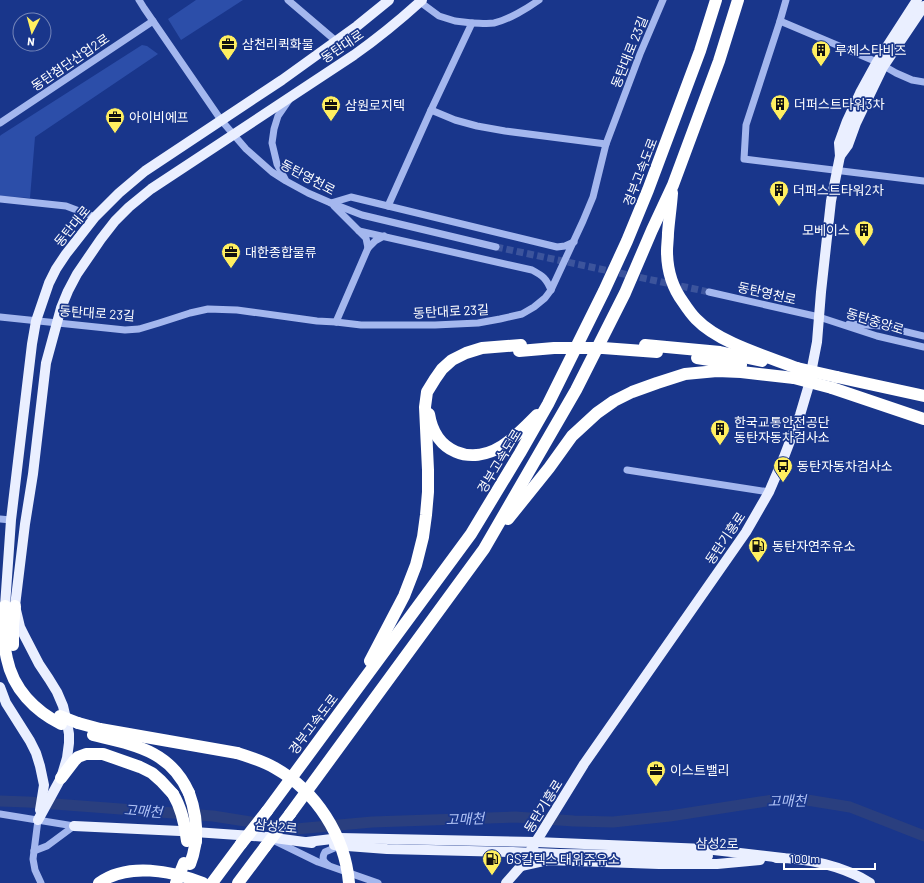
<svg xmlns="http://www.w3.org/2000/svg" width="924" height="883" font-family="Barlow,'Noto Sans KR',sans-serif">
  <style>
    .green { fill: #2c4ea9 }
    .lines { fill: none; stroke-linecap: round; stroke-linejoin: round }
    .river { stroke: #2a3f7f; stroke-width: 11 }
    .minor-tunnel { stroke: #3c549c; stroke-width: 7; stroke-dasharray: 7 3.5; stroke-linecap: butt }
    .minor { stroke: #a4b7ee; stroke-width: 7 }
    .major { stroke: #eaefff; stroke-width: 10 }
    .highway { stroke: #fff; stroke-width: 12 }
    .major-bridge { stroke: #eaefff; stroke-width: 10 }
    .highway-bridge { stroke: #fff; stroke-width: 12 }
    .labels { text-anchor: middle; stroke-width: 3.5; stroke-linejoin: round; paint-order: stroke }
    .poi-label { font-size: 13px; fill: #fff; stroke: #19368b; text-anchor: start }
    .street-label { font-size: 13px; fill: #fff; stroke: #19368b }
    .water-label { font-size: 14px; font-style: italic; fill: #b0c2f5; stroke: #19368b }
  </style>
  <rect width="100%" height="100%" fill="#19368b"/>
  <g class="green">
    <path d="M196,0H243L181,40L168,19Z"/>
    <path d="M142,45L147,46L158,54L35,137L30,198L0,196V136L1,135Z"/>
  </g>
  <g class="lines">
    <path class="river" d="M0,801L28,802L213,816L296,829L372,822L515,817L574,821L613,822L670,816L773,800H807L850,807L924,836"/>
    <path class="minor-tunnel" d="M496,247L709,292"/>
    <g class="minor">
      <path d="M139,0L144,8L221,120L246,149L272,172L286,181L308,193L331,203L362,215L496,247"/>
      <path d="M288,0L336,41"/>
      <path d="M786,0L780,21L746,125L744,159L924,181"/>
      <path d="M420,2L439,16L455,21L472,23L431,110"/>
      <path d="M780,21L877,62L896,73L912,80L924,82"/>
      <path d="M472,23C479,23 487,24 494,23C508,20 528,8 539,0"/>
      <path d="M0,123L153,21"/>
      <path d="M285,179L277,164L272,143L274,129L278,116L289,100"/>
      <path d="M0,199L66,206L95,217"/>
      <path d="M331,203L351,197L557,247L565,246L574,242"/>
      <path d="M334,206L359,231L532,270C543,276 546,278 551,290"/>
      <path d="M388,206L431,110L455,120L477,126L505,131L606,144"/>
      <path d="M359,231L366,238L368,248"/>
      <path d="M709,292L819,317L877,336L924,347"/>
      <path d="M0,317L125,330L139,329L159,323L190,313L208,309L237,310L317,321L336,322L361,325H435L478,323L500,319L522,314L534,307L545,298L551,290L583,221L593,197L606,144L640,54L663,0"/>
      <path d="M336,322L368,248L375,241L384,236"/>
      <path d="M849,324L882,326L924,336"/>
      <path d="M627,470L769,492"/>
      <path d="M0,519L11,520"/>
      <path d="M0,814L74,826"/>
      <path d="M38,820L33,859L35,870L41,883"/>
      <path d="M271,839L318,862L378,883"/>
      <path d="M34,851L47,846L74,826"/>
      <path d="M328,865C322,861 322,857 325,852L339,846"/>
    </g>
    <g class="major">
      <path d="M840,156L848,145L856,123L883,67L924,6"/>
      <path d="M3,612L5,606L11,520L32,344L36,321L49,283L56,269L66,254L95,217L119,193L145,171L282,80L357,26L389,0"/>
      <path d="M0,687L6,703L30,741L36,753L40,766L44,785L40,810"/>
      <path d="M38,820L61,778L67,758L69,743V734L67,723L63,706L57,692L49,679L39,664L24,635L20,627L15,606L25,524L33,474L46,363L61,308L68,291L77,274L101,239L115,221L129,207L151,189L354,55C378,38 400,20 422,0"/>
      <path d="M74,826L180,831L267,837L312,843"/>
      <path d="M307,842L340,838L536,842L705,849L783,858"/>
      <path d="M334,845L387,849L512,852"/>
      <path d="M559,854L708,856"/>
      <path d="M776,858C807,858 844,866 870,883"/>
      <path d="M521,866L548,860L659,864H717L760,860"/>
      <path d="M506,883L521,866L584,764L746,532L769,492L784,457L800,415L808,388L817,342L821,292L831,201L840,156L839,143L847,121L860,93L877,62L917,0"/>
    </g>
    <g class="highway">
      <path d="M672,193C671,207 669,220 668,233C668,239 667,245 667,251C667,270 672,287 683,302C687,308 691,314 696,319C719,343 766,356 797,368"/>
      <path d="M645,345L720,352L762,361"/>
      <path d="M697,358L741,365"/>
      <path d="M837,377L924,396"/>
      <path d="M832,388L924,419"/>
      <path d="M429,414C435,452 470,466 502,446C515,438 526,426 537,415"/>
      <path d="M508,519L549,468L572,436L597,413L614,401L632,392L657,383L685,374L717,371L741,372L794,378"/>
      <path d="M5,606C4,624 3,642 7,659C13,689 35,711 61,724"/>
      <path d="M13,645V627L15,606"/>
      <path d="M370,661L404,596L416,565L423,537L426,515L428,492V470L425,407L427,392L435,379L442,369L452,360L466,353L482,348L521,345"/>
      <path d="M78,723L100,729L237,753"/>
      <path d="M93,735C134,745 170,750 189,793"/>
      <path d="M61,778L74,761L78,757L86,754H103L140,767L152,773L161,781L173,794"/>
      <path d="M267,811L471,534L520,453L548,404L604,291L627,241L648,190L700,51L716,0"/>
      <path d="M290,814L484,549L576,390L625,293L652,230L673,185L719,61L738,0"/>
      <path d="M190,864L193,855L196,841"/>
      <path d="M99,883C128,862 172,871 203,883"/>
      <path d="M212,883L241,844"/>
      <path d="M238,883L265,847"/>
    </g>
    <path class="major-bridge" d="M512,852L559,854"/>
    <g class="highway-bridge">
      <path d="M519,351L554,348H603L657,352"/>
      <path d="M797,368L837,377"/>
      <path d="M794,378L832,388"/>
      <path d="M60,716L78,723"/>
      <path d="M237,753C250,757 263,761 275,768C316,791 345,836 349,883"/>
      <path d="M189,793C195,809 197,825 196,841"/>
      <path d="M173,794C182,809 185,824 187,841"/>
      <path d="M241,844L267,811"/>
      <path d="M265,847L290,814"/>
      <path d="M176,883L184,863"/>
    </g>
  </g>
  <defs>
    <symbol id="office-pin" viewBox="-11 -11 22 30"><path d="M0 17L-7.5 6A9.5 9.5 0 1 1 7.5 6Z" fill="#ffef60" stroke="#19368b"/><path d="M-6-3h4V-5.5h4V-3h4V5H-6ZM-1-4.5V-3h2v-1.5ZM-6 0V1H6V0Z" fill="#111"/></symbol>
    <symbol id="building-pin" viewBox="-11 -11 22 30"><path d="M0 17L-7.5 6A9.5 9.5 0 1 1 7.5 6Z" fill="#ffef60" stroke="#19368b"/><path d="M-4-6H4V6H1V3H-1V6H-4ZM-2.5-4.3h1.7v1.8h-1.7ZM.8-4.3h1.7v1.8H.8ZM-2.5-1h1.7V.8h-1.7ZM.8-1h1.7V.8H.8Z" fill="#111"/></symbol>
    <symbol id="bus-pin" viewBox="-11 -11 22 30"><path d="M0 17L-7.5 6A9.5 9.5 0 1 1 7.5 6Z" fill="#ffef60" stroke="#19368b"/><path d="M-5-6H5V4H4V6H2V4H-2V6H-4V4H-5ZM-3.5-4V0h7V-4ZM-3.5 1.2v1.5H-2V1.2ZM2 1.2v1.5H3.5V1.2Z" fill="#111"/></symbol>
    <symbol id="fuel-pin" viewBox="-11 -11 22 30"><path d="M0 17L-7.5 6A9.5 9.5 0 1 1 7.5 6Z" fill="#ffef60" stroke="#19368b"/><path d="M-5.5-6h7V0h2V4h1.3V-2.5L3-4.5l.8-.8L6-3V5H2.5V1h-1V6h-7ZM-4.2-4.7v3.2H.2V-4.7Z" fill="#111"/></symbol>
  </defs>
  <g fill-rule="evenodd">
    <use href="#office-pin" x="217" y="33" width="22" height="30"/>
    <use href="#building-pin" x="810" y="39" width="22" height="30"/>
    <use href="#building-pin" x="769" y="93" width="22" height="30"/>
    <use href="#office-pin" x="320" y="94" width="22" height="30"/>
    <use href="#office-pin" x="104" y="106" width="22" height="30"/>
    <use href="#building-pin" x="768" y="179" width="22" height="30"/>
    <use href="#building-pin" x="853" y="219" width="22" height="30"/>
    <use href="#office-pin" x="220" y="241" width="22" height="30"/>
    <use href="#building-pin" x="709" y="418" width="22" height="30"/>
    <use href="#bus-pin" x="772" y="455" width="22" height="30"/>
    <use href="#fuel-pin" x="747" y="535" width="22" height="30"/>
    <use href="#office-pin" x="645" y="759" width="22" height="30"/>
    <use href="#fuel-pin" x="481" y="848" width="22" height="30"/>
  </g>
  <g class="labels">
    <g class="poi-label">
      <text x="242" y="49">삼천리퀵화물</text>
      <text x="835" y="55">루체스타비즈</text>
      <text x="794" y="109">더퍼스트타워3차</text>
      <text x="345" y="110">삼원로지텍</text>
      <text x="129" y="122">아이비에프</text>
      <text x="793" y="195">더퍼스트타워2차</text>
      <text x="850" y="235" text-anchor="end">모베이스</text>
      <text x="245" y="257">대한종합물류</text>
      <text x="734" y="427">한국교통안전공단<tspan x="734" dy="15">동탄자동차검사소</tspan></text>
      <text x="797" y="471">동탄자동차검사소</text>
      <text x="772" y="551">동탄자연주유소</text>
      <text x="670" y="775">이스트밸리</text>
      <text x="506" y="864">GS칼텍스 태위주유소</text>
    </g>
    <g class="street-label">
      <text transform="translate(342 46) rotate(-34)" y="5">동탄대로</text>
      <text transform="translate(629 52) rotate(-68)" y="5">동탄대로 23길</text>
      <text transform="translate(70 62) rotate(-34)" y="5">동탄첨단산업2로</text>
      <text transform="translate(640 172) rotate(-69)" y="5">경부고속도로</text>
      <text transform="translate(308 177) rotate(28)" y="5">동탄영천로</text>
      <text transform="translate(72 226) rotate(-51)" y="5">동탄대로</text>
      <text transform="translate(767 293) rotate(13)" y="5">동탄영천로</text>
      <text transform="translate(451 311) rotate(-3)" y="5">동탄대로 23길</text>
      <text transform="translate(97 313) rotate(4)" y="5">동탄대로 23길</text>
      <text transform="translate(875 321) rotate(17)" y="5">동탄중앙로</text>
      <text transform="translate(499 461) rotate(-59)" y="5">경부고속도로</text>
      <text transform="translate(725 538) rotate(-56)" y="5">동탄기흥로</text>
      <text transform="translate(313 724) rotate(-53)" y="5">경부고속도로</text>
      <text transform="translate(543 806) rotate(-58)" y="5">동탄기흥로</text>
      <text transform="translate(276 826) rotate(6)" y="5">삼성2로</text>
      <text transform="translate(717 843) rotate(1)" y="5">삼성2로</text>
    </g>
    <g class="water-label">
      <text transform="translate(787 801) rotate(-1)" y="5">고매천</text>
      <text transform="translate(143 811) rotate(4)" y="5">고매천</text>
      <text transform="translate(465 819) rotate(-2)" y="5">고매천</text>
    </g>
  </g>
  <g transform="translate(32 32) rotate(186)"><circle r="19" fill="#19368b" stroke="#7586b9"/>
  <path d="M0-3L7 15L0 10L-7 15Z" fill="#ffef60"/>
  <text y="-6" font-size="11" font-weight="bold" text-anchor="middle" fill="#ffffff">N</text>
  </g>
  <path d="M784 863v6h91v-6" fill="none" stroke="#ffffff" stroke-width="2"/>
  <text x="790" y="863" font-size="12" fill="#ffffff" stroke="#19368b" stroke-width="3" paint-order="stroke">100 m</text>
</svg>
